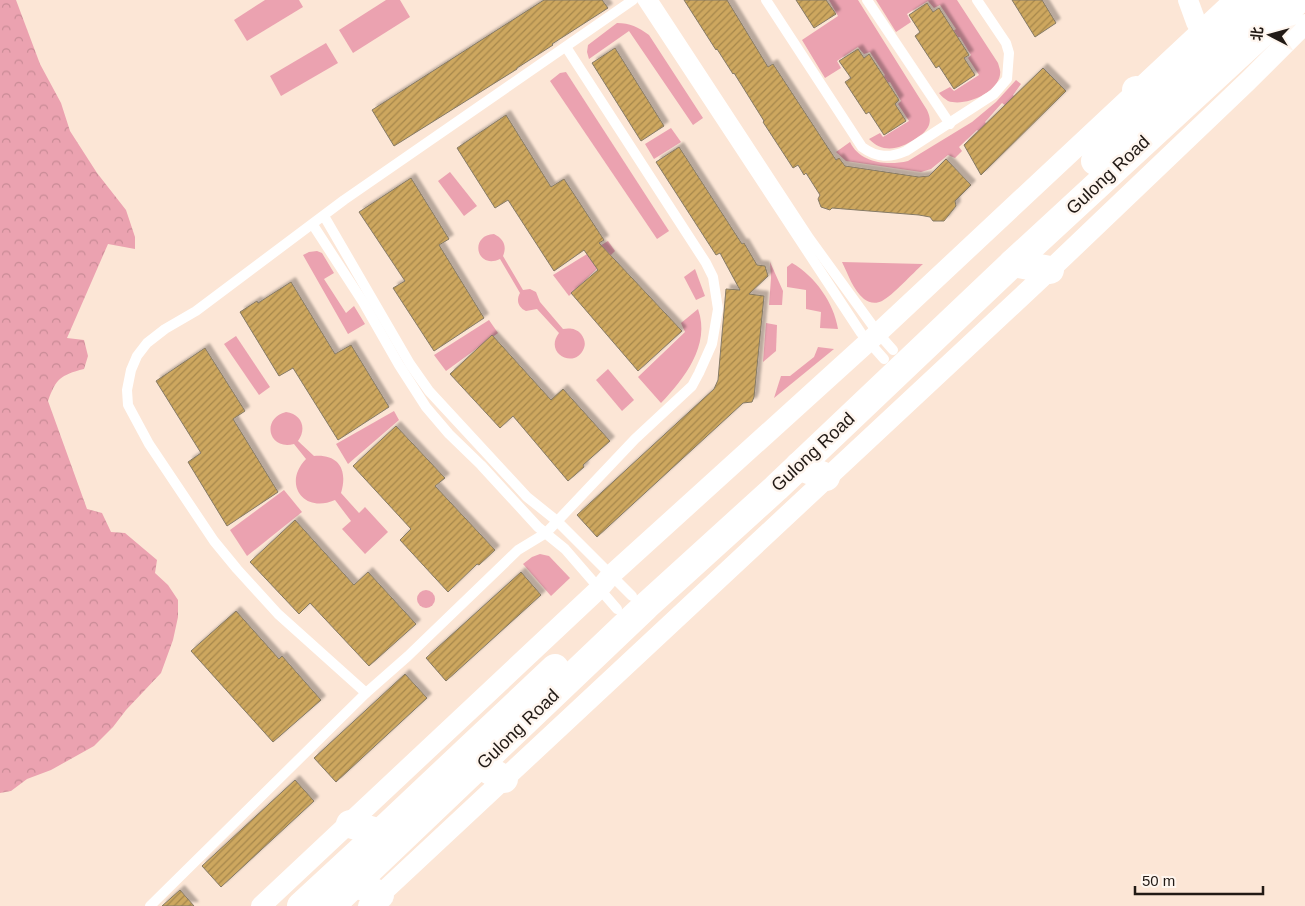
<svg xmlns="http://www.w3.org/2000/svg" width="1305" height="906" font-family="Arial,'Noto Sans SC',sans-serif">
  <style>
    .green { fill: #eba2b0 }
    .forest { fill: url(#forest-crowns) }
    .building { fill: url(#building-hatch); stroke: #857a66; filter: url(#shadow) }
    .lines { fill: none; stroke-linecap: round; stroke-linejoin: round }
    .lane { stroke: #fff; stroke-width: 10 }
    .street { stroke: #fff; stroke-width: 20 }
    .primary { stroke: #fff; stroke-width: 28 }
    .labels { text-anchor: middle; stroke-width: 5; stroke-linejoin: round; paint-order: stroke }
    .street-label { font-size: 18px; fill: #221a15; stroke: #fff6ef }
  </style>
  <defs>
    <pattern id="forest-crowns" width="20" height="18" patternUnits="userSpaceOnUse" patternTransform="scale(1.25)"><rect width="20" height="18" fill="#eba2b0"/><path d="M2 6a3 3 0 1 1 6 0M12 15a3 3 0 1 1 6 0" fill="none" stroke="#c98b96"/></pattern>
    <pattern id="building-hatch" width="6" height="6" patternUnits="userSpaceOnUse" patternTransform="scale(1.25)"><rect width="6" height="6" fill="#cda75e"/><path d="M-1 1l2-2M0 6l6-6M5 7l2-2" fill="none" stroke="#a6874c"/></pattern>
    <filter id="shadow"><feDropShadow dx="4.5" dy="-4.5" stdDeviation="1" flood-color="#0004"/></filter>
  </defs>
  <rect width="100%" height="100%" fill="#fce6d6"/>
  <g class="green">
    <path d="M265,0H299L303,7L247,41L234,20Z"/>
    <path d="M386,0H400L410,17L353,53L339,30Z"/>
    <path d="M829,0H858L927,110C929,115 931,119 929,125C926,132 921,135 915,139C900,149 883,154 869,139L880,133L883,137L909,121L898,104L901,101L890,82L885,84L881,79L885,75L870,52L864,54L858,47L837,61L841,68L825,78L802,40L838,16Z"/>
    <path d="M876,0H957L998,63C999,67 1001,71 1000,75C997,93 965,107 948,101C945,99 941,96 939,93L950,87L954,91L979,75L968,58L971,55L960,37L955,38L951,33L956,29L940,5L934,8L928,1L907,14L911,22L896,32Z"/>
    <path d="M617,23C630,23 638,27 649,35L703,118L693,125L629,31L589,59L587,52L588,45Z"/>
    <path d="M326,43L338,63L281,96L270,76Z"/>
    <path d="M566,72L669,231L657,239L550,81L560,73Z"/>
    <path d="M1016,80L1021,84L1013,95L1017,99L1009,108L1002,103L985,122L988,126L982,134L977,130L959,147L962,151L955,158L948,155L931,169L921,172L846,161L836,152L850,142C860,163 887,166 908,161L972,122L996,102Z"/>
    <path d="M671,128L681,142L654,159L645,144Z"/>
    <path d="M450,172L477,206L464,216L438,181Z"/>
    <path d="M494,234C504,239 507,246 503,256L523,290L530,289L536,292L540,302L563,329C569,328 576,328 581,334C584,338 586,343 584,348C576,370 543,354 559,333L537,309L526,311C518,307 516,300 520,293L500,259C476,270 469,235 494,234Z"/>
    <path d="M608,241L615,251L569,296L553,275Z"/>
    <path d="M317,251L322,253L334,273L324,279L346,313L354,306L365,324L348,334L303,255L309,252Z"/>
    <path d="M770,262L783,291L782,305H769L771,278Z"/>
    <path d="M842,262L923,264C913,273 892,296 882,301C876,304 869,303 864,299C853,290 848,274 842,262Z"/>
    <path d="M792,263C815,276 834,303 838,329L820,328L821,312L806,309V290L787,287V267Z"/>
    <path d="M695,269L705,296L696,300L684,277Z"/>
    <path d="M698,309C711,345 684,379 661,403L638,377L685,332L681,323Z"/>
    <path d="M489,320L498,333L446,371L434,355Z"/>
    <path d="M766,323L777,325L776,351L763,362Z"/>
    <path d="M236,336L270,387L259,395L224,344Z"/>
    <path d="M818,347L834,349L774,398L781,376H790L814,357Z"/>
    <path d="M608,369L634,400L622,411L596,380Z"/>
    <path d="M394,411L399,420L348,464L336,444Z"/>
    <path d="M286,412C302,414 307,429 298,441L314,456C339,454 348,470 341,493L359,513L365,507L388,532L365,554L342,529L351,521L335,500C304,514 282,484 306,459L294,444C268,451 261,418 286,412Z"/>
    <path d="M284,490L302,512L247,556L230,530Z"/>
    <path d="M540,554L549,556L570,578L551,596L523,564L532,557Z"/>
    <circle cx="426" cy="599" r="9"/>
  </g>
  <path class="forest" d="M0,0H16L40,64L61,103L70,131L97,173L126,210L135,237V249L108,244L67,338L84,340L88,356L84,369C60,375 56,379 48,401L87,509L102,513L111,532L125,533L157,560L155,573L168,585L178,600V617L173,640L161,673L126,710L113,727L94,746L51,770L27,779L11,791L0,793Z"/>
  <g class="building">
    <path d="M544,0H602L608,8L552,44L553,45L517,68V69L394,146L372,110Z"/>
    <path d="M684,0H727L768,67L773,64L836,160L839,158L845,166L919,177L929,176L946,159L971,185L955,201L956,206L944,221H933L930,217L919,215L832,208L830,210L821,207L818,199L820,195L806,173L804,175L798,165L793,168L763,122L764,121L734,73L733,74L717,49L716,50Z"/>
    <path d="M796,0H826L836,14L814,28Z"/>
    <path d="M1012,0H1042L1056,23L1035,37Z"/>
    <path d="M927,3L933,12L939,8L969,55L964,58L975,75L954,89L939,66L936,68L915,36L920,32L909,15Z"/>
    <path d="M615,48L664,126L641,141L592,63Z"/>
    <path d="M858,49L864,58L869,54L899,100L895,104L906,121L884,135L869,112L866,114L845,82L851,78L839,61Z"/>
    <path d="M1043,68L1066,91L981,175L964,145Z"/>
    <path d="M506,115L551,187L564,179L604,240L599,243L682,331L638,371L571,293L598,270L584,250L554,271L508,200L495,208L457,148Z"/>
    <path d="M679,147L742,244L744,243L757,265L765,266L768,276L749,294L764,296L754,397L752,402L743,403L597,537L577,515L714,389L718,380L726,289L740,290L720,253L716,255L656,162Z"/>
    <path d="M411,178L449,239L439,245L484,318L434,351L393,288L405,281L359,212Z"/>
    <path d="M291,282L335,354L351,345L389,407L338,440L293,368L279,376L240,312L257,301L258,303Z"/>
    <path d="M492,335L551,400L563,389L610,441L583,465L584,467L568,481L513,416L500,428L450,374Z"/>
    <path d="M205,348L245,411L233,419L278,492L227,526L188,462L201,453L156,381Z"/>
    <path d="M396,426L445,478L435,486L495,550L479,565L477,564L448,592L400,540L411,529L353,466Z"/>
    <path d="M295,520L354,585L368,572L416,624L369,666L310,603L299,614L250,562Z"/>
    <path d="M521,572L541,595L446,681L426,658Z"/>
    <path d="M236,611L279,659L282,656L321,700L273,742L191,651Z"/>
    <path d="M405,674L427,698L336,782L314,758Z"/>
    <path d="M295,780L314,801L221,887L202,866Z"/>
    <path d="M180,890L194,906H162Z"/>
  </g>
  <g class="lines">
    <g class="lane">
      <path d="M642,0L861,333L884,359"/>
      <path d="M653,0L809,238L878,333L893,350"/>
      <path d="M766,0L862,147C877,158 890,158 906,151L994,94L1007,79L1009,53L1006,43L977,0"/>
      <path d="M867,0L950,124"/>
      <path d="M324,216L410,364L429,391L527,497L557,521L632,596"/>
      <path d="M313,225L363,302L399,365L426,407L449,434L481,465L538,527L565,549L617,609"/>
      <path d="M366,693L278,614L237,569L214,541L149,444L128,405L127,390L131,370L137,356L147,343L165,329L196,311L344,200L633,0"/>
      <path d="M150,906L366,693L408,656L518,550L546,533L635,439L692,386L699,373L712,344L718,309L713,277L706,263L566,47"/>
    </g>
    <g class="street">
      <path d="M1188,0L1196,22L1206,41"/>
      <path d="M261,906L600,588L611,575L878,333L1234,0"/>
      <path d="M368,906L1050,270L1248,81L1305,24"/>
    </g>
    <g class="primary">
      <path d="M1136,90L1164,95"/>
      <path d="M1095,161L1264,0"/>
      <path d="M1013,263L1050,270"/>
      <path d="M799,466L826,477"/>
      <path d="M480,765L504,779"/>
      <path d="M350,824L380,833"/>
      <path d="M356,883L380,895"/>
      <path d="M301,906L380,833L555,668"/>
      <path d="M331,906L646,606L776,488L1013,263L1298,0"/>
    </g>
  </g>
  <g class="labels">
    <g class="street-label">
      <text transform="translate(1108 175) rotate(-43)" y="6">Gulong Road</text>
      <text transform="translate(813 452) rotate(-43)" y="6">Gulong Road</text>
      <text transform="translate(518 729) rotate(-44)" y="6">Gulong Road</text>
    </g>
  </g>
  <g transform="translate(1270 35) rotate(276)" stroke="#fff6ef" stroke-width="4" paint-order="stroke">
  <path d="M0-4L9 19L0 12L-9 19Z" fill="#221a15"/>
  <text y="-8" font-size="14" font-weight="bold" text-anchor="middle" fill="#221a15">北</text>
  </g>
  <path d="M1135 886v8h128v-8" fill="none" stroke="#221a15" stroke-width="2.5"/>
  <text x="1142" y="886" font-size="15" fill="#221a15" stroke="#fff6ef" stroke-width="4" paint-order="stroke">50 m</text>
</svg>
